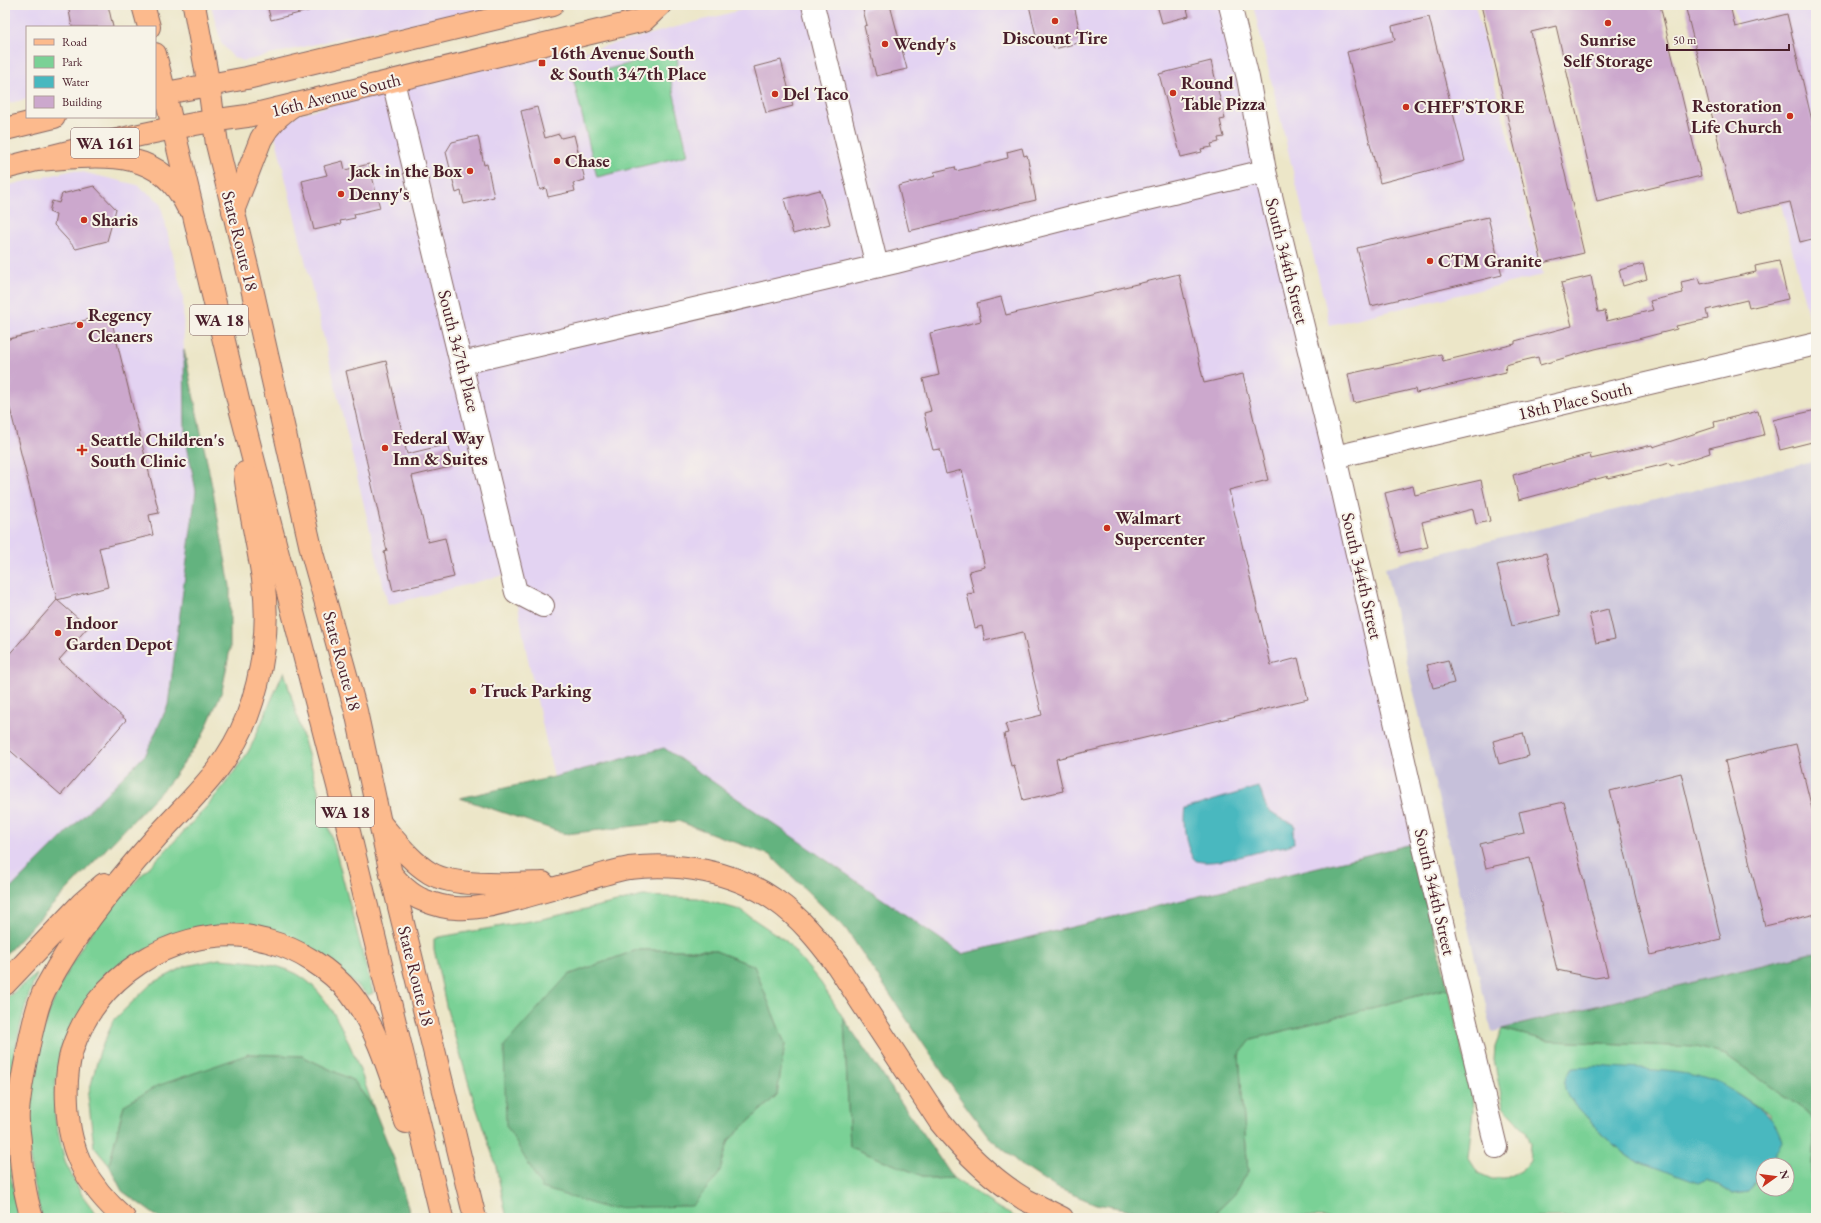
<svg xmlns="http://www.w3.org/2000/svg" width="1821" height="1223" font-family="'EB Garamond',serif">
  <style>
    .built { fill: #e3d3f2 }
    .industrial { fill: #c6c0da }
    .green { fill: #7ad196; stroke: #627860; fill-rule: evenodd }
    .forest { fill: #63b37f; stroke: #566955 }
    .water { fill: #48b8bf; stroke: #496c75 }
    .building { fill: #cca8cd }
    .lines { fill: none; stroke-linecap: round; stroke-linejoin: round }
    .minor-casing { stroke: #836562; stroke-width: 24 }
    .major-casing { stroke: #836562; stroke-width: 24 }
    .highway-casing { stroke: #836562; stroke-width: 24 }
    .minor { stroke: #fff; stroke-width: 22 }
    .major { stroke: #fcba8d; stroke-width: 22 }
    .highway { stroke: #fcba8d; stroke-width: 22 }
    .poi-dot { fill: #c8321e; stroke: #f7f3e8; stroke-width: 1.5 }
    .labels { text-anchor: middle; stroke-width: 4; stroke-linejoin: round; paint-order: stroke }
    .shield { fill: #f7f3e8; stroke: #7e5f64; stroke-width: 1 }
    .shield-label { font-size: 17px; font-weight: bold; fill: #4a1f2b }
    .poi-label { font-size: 18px; font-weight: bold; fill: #4a1f2b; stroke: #f7f3e8; text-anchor: start }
    .street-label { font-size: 18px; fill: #4a1f2b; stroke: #f7f3e8 }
  </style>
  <rect width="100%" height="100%" fill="#f7f3e8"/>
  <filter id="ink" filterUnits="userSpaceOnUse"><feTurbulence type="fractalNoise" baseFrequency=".025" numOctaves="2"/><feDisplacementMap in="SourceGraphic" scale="8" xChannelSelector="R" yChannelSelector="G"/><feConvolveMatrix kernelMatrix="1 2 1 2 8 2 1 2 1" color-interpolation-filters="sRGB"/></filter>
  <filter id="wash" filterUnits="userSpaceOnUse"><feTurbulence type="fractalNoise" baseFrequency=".012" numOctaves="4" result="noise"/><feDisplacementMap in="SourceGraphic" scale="16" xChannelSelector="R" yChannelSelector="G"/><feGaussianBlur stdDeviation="0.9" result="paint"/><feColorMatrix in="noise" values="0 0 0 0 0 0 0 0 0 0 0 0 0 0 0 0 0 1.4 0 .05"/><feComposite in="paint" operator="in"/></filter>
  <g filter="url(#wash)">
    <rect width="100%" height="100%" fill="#ece6c8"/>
    <g class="built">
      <path d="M5,5H107L113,27H27V99L5,104Z"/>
      <path d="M211,5H510L423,26H392L244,61L233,57L221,43Z"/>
      <path d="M760,5H1227L1423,841L962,954L664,749L554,777L526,650L512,573L388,605L275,135L280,128L298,114L542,52H582Z"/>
      <path d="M1253,5H1475L1543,275L1330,325Z"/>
      <path d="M1733,5H1816V323L1810,324Z"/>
      <path d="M74,170L137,185L160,202L183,297L185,435L196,491L168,705L146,754L5,894V186Z"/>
    </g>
    <path class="industrial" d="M1816,460V952L1492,1032L1385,567Z"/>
    <g class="green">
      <path d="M675,52L678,63L671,82L688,155L597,177L573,78Z"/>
      <path d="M284,671L334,845L373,993L368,995L337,969L276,936L144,950L56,1078L55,1118L65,1162L82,1195L99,1218H42C9,1112 38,991 111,908C147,867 188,831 222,788C231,776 240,764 248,752C253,744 256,734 260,726C268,708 276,689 284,671Z"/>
      <path d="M643,896L698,898L740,910L786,941L821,983L844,1019L850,1147L930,1179L953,1178L1000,1209L1017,1218H507L495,1162L473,1098L447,1010L434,949V938L542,919ZM637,950H713L754,966L785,1044L777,1095L729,1140L568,975Z"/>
      <path d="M219,959C244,961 274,962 297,974C337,996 359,1068 374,1109L354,1081L302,1056L249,1054L124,1105L109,1165L94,1147L88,1096L100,1051L114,1020L151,984L186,966Z"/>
      <path d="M37,974C27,996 22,1019 17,1042C5,1101 3,1160 20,1218H5V999Z"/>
      <path d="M1448,988L1472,1092L1473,1112L1468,1157L1478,1173L1492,1179H1504L1521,1171L1529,1161L1531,1144L1526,1131L1503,1106L1494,1060L1495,1047L1502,1029L1549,1041L1697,1047L1726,1055L1807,1112L1815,1125L1811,1176L1816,1179V1218H1339L1214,1214L1235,1194L1248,1172L1239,1055L1252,1039ZM1711,1080L1740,1095L1770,1115L1774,1159L1770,1165H1787V1189H1763V1176L1748,1192L1731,1194L1707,1179L1635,1160L1613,1145L1568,1097Z"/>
    </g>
    <g class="forest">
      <path d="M184,350L213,491L230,586V649L222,691L202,737L169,783L5,955V894L146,754L168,705L196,491L185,435Z"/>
      <path d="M664,748L962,954L1412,844L1448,988L1252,1039L1239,1055L1248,1172L1235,1194L1214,1214L1149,1213L1096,1204L1055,1187L1021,1165L989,1137L957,1094L846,929L770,855L678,821L566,834L460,798L554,777Z"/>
      <path d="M637,950H713L754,966L785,1044L777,1095L729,1140L719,1174L692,1206L606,1208L542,1188L506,1125L504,1046L568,975Z"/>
      <path d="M1816,952V1179L1811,1176L1815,1125L1807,1112L1726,1055L1697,1047L1549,1041L1502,1029Z"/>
      <path d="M844,1019L953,1178L930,1179L850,1147Z"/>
      <path d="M249,1054L302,1056L354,1081L374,1109L394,1159L411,1218H159L122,1191L109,1165L124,1105L157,1086Z"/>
    </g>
    <g class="water">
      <path d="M1258,787C1262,790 1262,796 1264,802C1268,815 1282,819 1294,824L1295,827L1293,833L1294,843C1287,847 1278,847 1270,849C1253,853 1213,866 1197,861C1186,857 1182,818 1185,809Z"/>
      <path d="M1596,1066C1629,1069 1680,1069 1711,1080C1724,1084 1738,1094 1750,1102C1768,1115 1775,1119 1782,1141L1770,1165H1763V1176L1748,1192L1731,1194L1707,1179L1698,1183L1635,1160L1613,1145L1568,1097C1562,1083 1563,1079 1573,1067Z"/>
    </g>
    <g id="blocks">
      <g class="building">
        <path d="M68,5H108L113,27H72Z"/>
        <path d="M267,5H311L312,10L271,20Z"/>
        <path d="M885,5H890L907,69L876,76L864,26L867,25L863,10Z"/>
        <path d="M1029,5H1074L1082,42L1054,49L1050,37L1037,40Z"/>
        <path d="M1157,5H1186L1189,16L1162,23Z"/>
        <path d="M1481,5H1660L1701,176L1597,201L1556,26L1531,32L1584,253L1542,263Z"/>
        <path d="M1685,5H1730L1735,27L1787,14L1816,138V238L1800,242L1790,202L1736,214Z"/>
        <path d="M1429,17L1465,161L1380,183L1347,52L1395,40L1392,26Z"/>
        <path d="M781,60L793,106L766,113L754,67Z"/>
        <path d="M1211,61L1225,119L1220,120L1224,137L1218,138L1219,142L1211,144L1212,147L1201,149L1202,152L1181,157L1159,74Z"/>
        <path d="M537,107L545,138L559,134L561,138L574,135L585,180L573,183L575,191L548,197L546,188L540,190L521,111Z"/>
        <path d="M478,136L484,165L487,164L494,197L464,204L461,191L456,193L446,152L452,142Z"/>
        <path d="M1022,148L1024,156L1027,155L1036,200L909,231L898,186L936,176L934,172L955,167L956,171L1008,158L1007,152Z"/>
        <path d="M343,161L345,170L369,164L380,208L354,214L355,218L340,221L341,224L314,230L302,181L327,175L324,166Z"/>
        <path d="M94,186L116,209L107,241L76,249L54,225L56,215L49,212L52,201L59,203L62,194Z"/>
        <path d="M820,190L830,224L793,234L784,199Z"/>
        <path d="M1488,217L1502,275L1371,306L1357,248Z"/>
        <path d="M1779,261L1788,299L1749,308L1747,300L1706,310L1708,319L1676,326L1677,329L1638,339L1595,349L1540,365L1538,357L1505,365L1506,372L1416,393L1415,389L1354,403L1348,374L1441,354L1443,361L1515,344V341L1572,326L1561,283L1591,276L1598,312L1605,311L1607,321L1653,310L1650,301L1683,293L1681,282L1699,278L1701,284L1756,272L1755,266Z"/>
        <path d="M1643,264L1647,279L1623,286L1619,270Z"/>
        <path d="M1179,274L1204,383L1243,374L1268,480L1229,490L1271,665L1298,658L1308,699L1056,759L1063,791L1023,800L1014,765L1011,766L1004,734L1008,733L1005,724L1042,715L1023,632L985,641L982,626L975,628L967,594L974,593L969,571L985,567L962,470L946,474L940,449L933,450L928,432L924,413L931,411L923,379L939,375L930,333L981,321L977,303L1001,297L1006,315Z"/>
        <path d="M110,314L159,513L149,515L153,535L99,548L108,587L57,600L5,388V340Z"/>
        <path d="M386,361L407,454L448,444L454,466L412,476L428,542L445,538L454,577L393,591L384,552L387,551L346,371Z"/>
        <path d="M1816,410V441L1780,450L1773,420Z"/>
        <path d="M1758,411L1764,435L1709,448L1710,453L1671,466L1670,463L1608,478V476L1519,500L1513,475L1590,454L1591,459L1652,445L1653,447L1715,427L1714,422Z"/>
        <path d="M1481,480L1490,521L1476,524L1473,509L1422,522L1428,547L1400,553L1385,493L1413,486L1415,495Z"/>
        <path d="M1546,553L1560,615L1512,626L1497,565Z"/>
        <path d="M57,600L88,627L59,660L126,720L61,795L5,746V659Z"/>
        <path d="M1608,609L1615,639L1596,643L1589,614Z"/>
        <path d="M1448,660L1454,683L1433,688L1427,665Z"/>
        <path d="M1523,733L1529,756L1499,764L1493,741Z"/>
        <path d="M1796,744L1816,825V914L1765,926L1725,761Z"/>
        <path d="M1681,773L1721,939L1650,955L1610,791Z"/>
        <path d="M1564,802L1608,976L1595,978L1557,970L1530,858L1486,868L1480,844L1524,833L1519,812Z"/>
      </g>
    </g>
  </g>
  <g filter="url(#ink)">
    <use href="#blocks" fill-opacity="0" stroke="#836562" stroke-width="1"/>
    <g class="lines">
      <defs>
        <g id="minor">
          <path d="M813,5L877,266"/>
          <path d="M1230,5L1248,78L1265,171L1335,457L1420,831L1496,1147"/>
          <path d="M393,81L516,592L543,606"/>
          <path d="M462,363L896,262L1068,218L1265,171"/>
          <path d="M1335,457L1816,344"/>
        </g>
        <g id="major">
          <path d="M143,5L149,27"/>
          <path d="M194,5L209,86"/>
          <path d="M155,54L165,94"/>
          <path d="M155,95L247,78L552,5"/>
          <path d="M5,129L54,117"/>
          <path d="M5,168C85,148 165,126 247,116L644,20L660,5"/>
        </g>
        <g id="highway">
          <path d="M209,86L217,144L249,275L312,553L356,711L391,874L475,1218"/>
          <path d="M165,94L240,408L338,786L442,1218"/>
          <path d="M36,160C93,157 158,143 187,206"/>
          <path d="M233,211L261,139C270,123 280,114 295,104"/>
          <path d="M380,823C395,840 410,861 430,873C455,888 514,884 543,883"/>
          <path d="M391,874C400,884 410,895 423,900C433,904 445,908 456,908C480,910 504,902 527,896C548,890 570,884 591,878C604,874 617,870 629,868C678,862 734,871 775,900C800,917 819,941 837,965L940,1122C964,1152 993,1180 1026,1200C1038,1206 1050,1212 1062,1218"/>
          <path d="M5,984L82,903L104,884"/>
          <path d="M32,1218C24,1193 21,1167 20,1141C19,1131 17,1121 18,1112C20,1086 26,1060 31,1035C35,1018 39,998 48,984C76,932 114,885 153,841C190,799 226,771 247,717C263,674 270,625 263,579C258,544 249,509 245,473"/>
          <path d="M124,1218C107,1203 92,1186 82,1166C72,1147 68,1124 67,1104C66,1086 67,1067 72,1050C95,978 170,929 245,936C253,937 261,940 268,941C298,949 330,969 350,993C379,1030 391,1078 406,1122"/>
        </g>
      </defs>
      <use href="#minor" class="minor-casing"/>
      <use href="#major" class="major-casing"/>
      <use href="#highway" class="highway-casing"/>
      <use href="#minor" class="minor"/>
      <use href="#major" class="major"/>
      <use href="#highway" class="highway"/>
    </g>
  </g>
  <g class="poi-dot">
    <circle cx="1055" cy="21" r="4"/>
    <circle cx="1608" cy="23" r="4"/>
    <circle cx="885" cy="44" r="4"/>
    <rect x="538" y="59" width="8" height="8" rx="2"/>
    <circle cx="1173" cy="93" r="4"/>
    <circle cx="775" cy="94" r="4"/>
    <circle cx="1406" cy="107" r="4"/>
    <circle cx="1790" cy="116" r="4"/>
    <circle cx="557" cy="161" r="4"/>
    <circle cx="470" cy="171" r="4"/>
    <circle cx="341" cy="194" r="4"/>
    <circle cx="84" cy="220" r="4"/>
    <circle cx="1430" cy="261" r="4"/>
    <circle cx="80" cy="325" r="4"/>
    <circle cx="385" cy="448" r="4"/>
    <path d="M80 444h4v4h4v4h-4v4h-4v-4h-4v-4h4z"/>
    <circle cx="1107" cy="528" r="4"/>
    <circle cx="58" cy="633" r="4"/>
    <circle cx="473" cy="691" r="4"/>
  </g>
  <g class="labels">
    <g class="shield">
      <rect x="71" y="128" width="68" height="30" rx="3"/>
      <rect x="190" y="305" width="58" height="30" rx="3"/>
      <rect x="316" y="797" width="58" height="30" rx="3"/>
    </g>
    <g class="shield-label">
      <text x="105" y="149">WA 161</text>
      <text x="219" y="326">WA 18</text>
      <text x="345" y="818">WA 18</text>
    </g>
    <g class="poi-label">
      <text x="1055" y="44" text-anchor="middle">Discount Tire</text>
      <text x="1608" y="46" text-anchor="middle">Sunrise<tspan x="1608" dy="21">Self Storage</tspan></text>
      <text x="893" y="50">Wendy's</text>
      <text x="550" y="59">16th Avenue South<tspan x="550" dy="21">&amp; South 347th Place</tspan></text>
      <text x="1181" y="89">Round<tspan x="1181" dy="21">Table Pizza</tspan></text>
      <text x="783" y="100">Del Taco</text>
      <text x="1782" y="112" text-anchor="end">Restoration<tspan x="1782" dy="21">Life Church</tspan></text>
      <text x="1414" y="113">CHEF'STORE</text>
      <text x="565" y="167">Chase</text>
      <text x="462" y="177" text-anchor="end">Jack in the Box</text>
      <text x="349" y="200">Denny's</text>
      <text x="92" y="226">Sharis</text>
      <text x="1438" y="267">CTM Granite</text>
      <text x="88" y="321">Regency<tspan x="88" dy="21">Cleaners</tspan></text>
      <text x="393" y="444">Federal Way<tspan x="393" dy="21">Inn &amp; Suites</tspan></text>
      <text x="91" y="446">Seattle Children's<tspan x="91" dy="21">South Clinic</tspan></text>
      <text x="1115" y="524">Walmart<tspan x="1115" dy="21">Supercenter</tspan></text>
      <text x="66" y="629">Indoor<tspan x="66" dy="21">Garden Depot</tspan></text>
      <text x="481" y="697">Truck Parking</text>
    </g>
    <g class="street-label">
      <text transform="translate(336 95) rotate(-14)" y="6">16th Avenue South</text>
      <text transform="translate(240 241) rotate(76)" y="6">State Route 18</text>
      <text transform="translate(1287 261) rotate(76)" y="6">South 344th Street</text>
      <text transform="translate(459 351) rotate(76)" y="6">South 347th Place</text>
      <text transform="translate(1575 401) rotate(-13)" y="6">18th Place South</text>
      <text transform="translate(1362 576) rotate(77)" y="6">South 344th Street</text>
      <text transform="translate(342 661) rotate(75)" y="6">State Route 18</text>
      <text transform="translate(1435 892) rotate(77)" y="6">South 344th Street</text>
      <text transform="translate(416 976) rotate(76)" y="6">State Route 18</text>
    </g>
  </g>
  <rect width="1821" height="1223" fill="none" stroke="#f7f3e8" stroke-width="20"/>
  <rect x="26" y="26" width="130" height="92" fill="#f7f3e8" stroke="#b29e9c"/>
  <rect x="34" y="39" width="20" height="6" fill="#fcba8d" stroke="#b29e9c"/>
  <text x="62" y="46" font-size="12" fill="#4a1f2b">Road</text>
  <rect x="34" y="56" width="20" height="12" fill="#7ad196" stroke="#b29e9c"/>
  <text x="62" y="66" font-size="12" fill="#4a1f2b">Park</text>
  <rect x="34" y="76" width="20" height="12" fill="#48b8bf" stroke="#b29e9c"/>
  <text x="62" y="86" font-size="12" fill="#4a1f2b">Water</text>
  <rect x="34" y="96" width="20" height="12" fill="#cca8cd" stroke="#b29e9c"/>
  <text x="62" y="106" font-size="12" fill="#4a1f2b">Building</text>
  <g transform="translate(1775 1177) rotate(76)"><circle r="19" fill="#f7f3e8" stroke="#b29e9c"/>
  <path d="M0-3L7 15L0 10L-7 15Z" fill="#c8321e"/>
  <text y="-6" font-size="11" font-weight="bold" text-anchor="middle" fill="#4a1f2b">N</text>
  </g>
  <path d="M1667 44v6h122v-6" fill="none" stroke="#4a1f2b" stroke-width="2"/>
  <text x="1673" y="44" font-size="12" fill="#4a1f2b" stroke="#f7f3e8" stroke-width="3" paint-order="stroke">50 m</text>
</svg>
